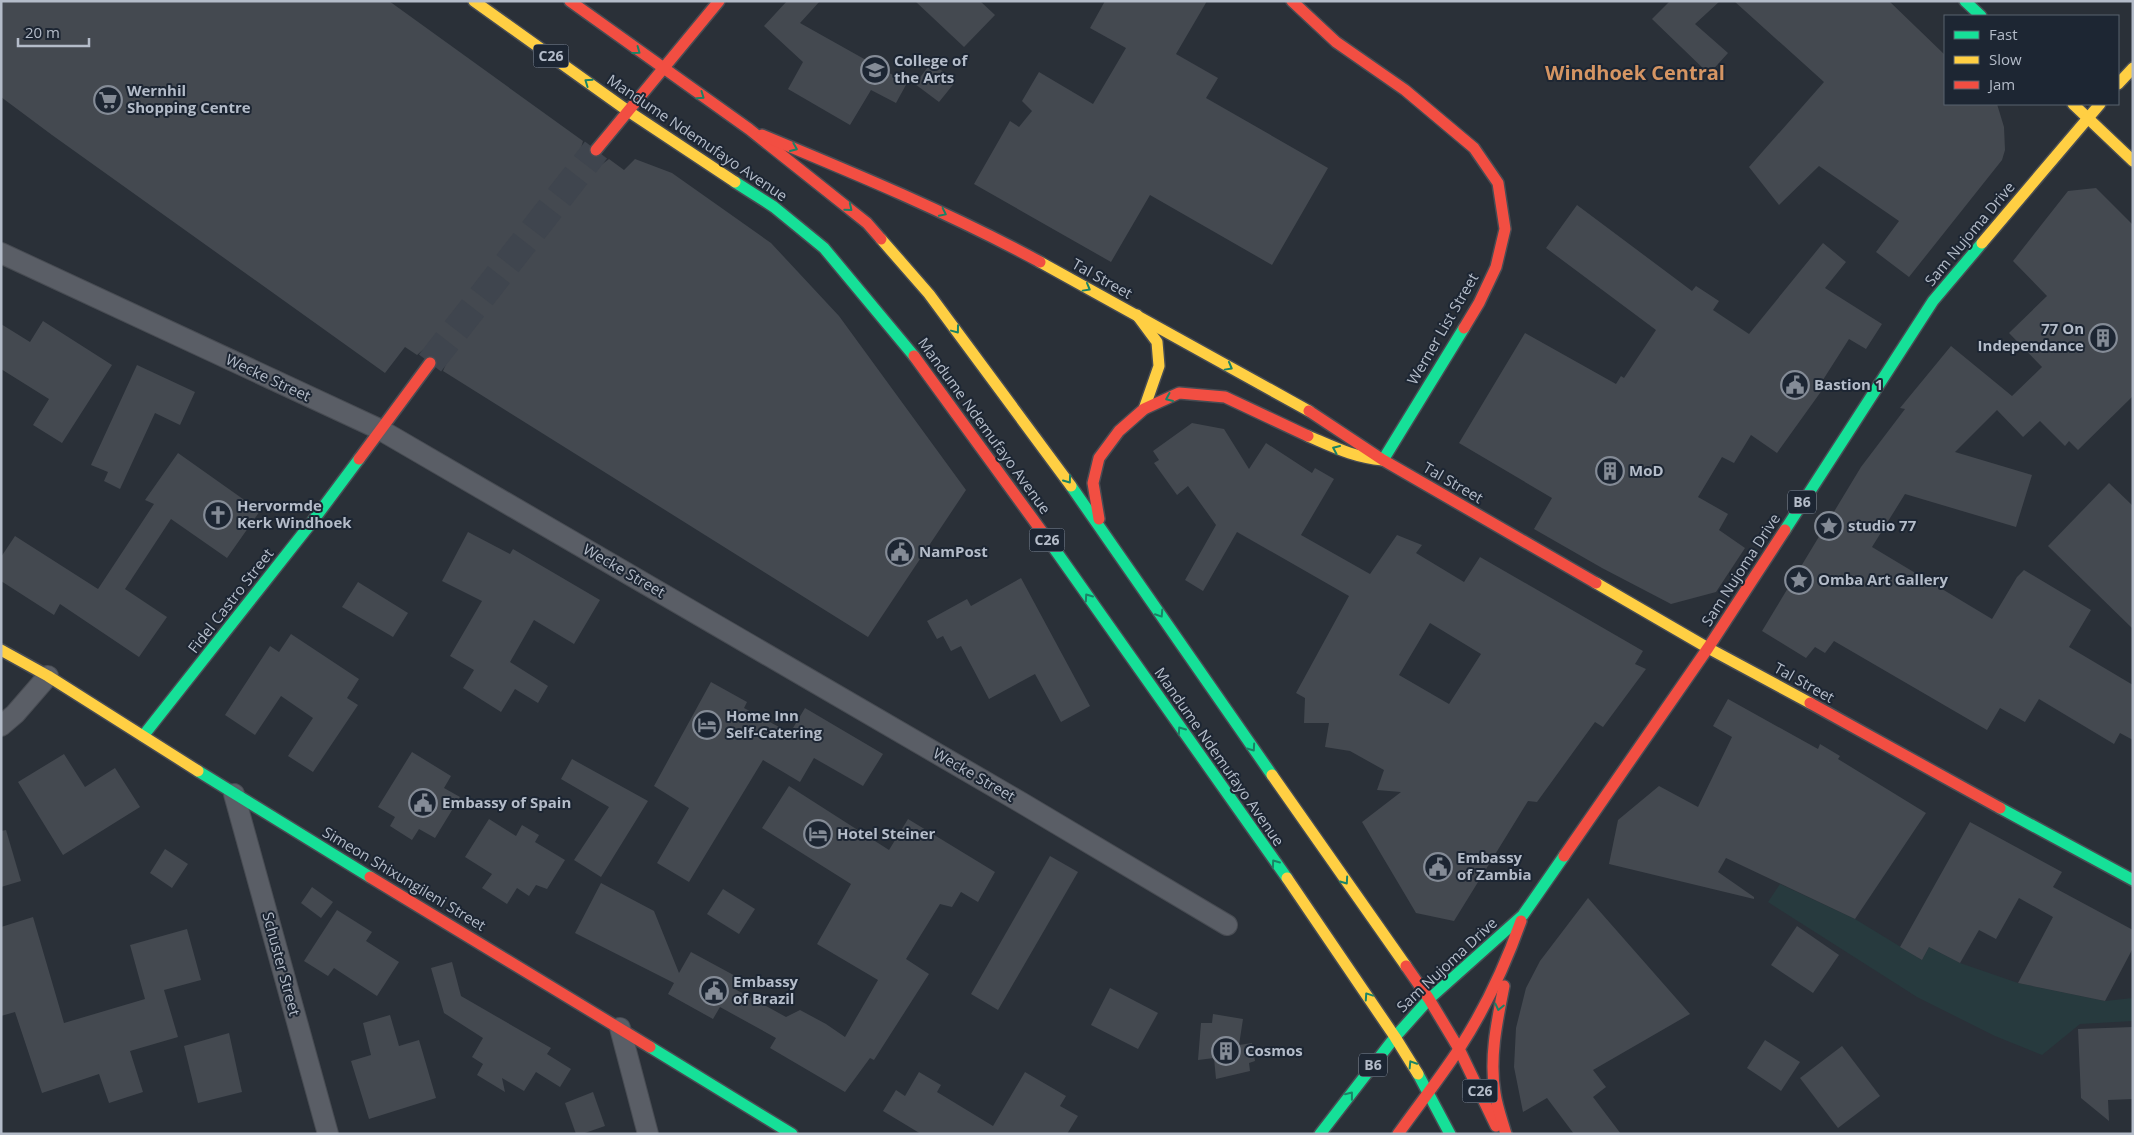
<svg xmlns="http://www.w3.org/2000/svg" width="2134" height="1135" font-family="'Open Sans',sans-serif">
  <style>
    .green { fill: #273a3e }
    .building { fill: #444950; fill-rule: evenodd }
    .lines { fill: none; stroke-linecap: round; stroke-linejoin: round }
    .secondary-tunnel { stroke: #3f454e; stroke-width: 28; stroke-dasharray: 28 14; stroke-linecap: butt }
    .street-casing { stroke: #484c53; stroke-width: 22 }
    .fast-casing { stroke: #484c53; stroke-width: 14 }
    .slow-casing { stroke: #484c53; stroke-width: 14 }
    .jam-casing { stroke: #484c53; stroke-width: 14 }
    .street { stroke: #5a5e66; stroke-width: 20 }
    .fast { stroke: #16e098; stroke-width: 11 }
    .slow { stroke: #ffcf43; stroke-width: 11 }
    .jam { stroke: #f24e42; stroke-width: 11 }
    .oneway { stroke: #1a8366 }
    .labels { text-anchor: middle; stroke-width: 4; stroke-linejoin: round; paint-order: stroke }
    .shield { fill: #1d2633; stroke: #878f9c; stroke-width: 1 }
    .shield-label { font-size: 14px; font-weight: bold; fill: #b4bcc9 }
    .poi-label { font-size: 15px; font-weight: bold; fill: #b4bcc9; stroke: #1d2633; text-anchor: start }
    .street-label { font-size: 15px; fill: #b4bcc9; stroke: #1d2633 }
    .district-label { font-size: 20px; font-weight: bold; fill: #d59563; stroke: #1d2633 }
  </style>
  <rect width="100%" height="100%" fill="#2a3038"/>
  <path class="green" d="M1780,884L1855,919L1922,960L1929,947L1960,963L2018,983L2105,1001L2133,998V1021L2080,1024L2042,1055L1995,1036L1917,997L1768,902Z"/>
  <g class="building">
    <path d="M1,1H389L583,141L581,148V155L587,162L594,165H601L609,159L624,170L635,159L672,173L771,243L839,316L966,490L868,637L443,371L446,364L444,357L439,350L431,347L424,349L417,355L405,347L385,373L52,135L1,97Z"/>
    <path d="M787,1H820L800,23L907,83L896,103L871,90L850,125L788,89L803,62L764,26Z"/>
    <path d="M915,1H980L995,15L964,47Z"/>
    <path d="M1105,1H1207L1176,54L1218,78L1206,98L1328,168L1272,265L1150,195L1111,262L974,184L1010,121L1019,127L1032,111L1022,101L1039,72L1093,104L1126,48L1090,28Z"/>
    <path d="M1670,1H1720L1695,24L1728,53L1709,74L1652,19Z"/>
    <path d="M1734,1H1889L1945,55V104H1997L2004,127L2005,150L2002,160L1909,277L1876,252L1899,221L1819,166L1779,205L1749,167L1824,82Z"/>
    <path d="M931,63L956,81L939,102L915,84Z"/>
    <path d="M2096,188L2133,225V396L2078,450L2069,441L2065,446L2040,421L2023,437L1997,410L1955,452L2032,475L2016,527L1905,494L1872,547L1992,619L2017,577L2024,570L2091,610L2069,647L2133,685V740L2120,733L2114,744L2039,699L2025,722L2000,708L1987,730L1834,641L1825,653L1815,647L1806,658L1762,631L1861,467L1905,409L1900,408L1951,346L2012,396L2042,367L2009,333L2047,296L2013,261L2068,191Z"/>
    <path d="M1577,205L1692,291L1696,286L1719,301L1713,310L1749,334L1823,243L1846,262L1825,288L1882,324L1866,349L1849,339L1821,383L1825,386L1777,453L1751,435L1734,463L1722,457L1698,497L1728,514L1719,530L1745,548L1716,592L1671,604L1602,568L1534,529L1552,498L1459,443L1525,333L1616,384L1621,376L1624,378L1656,330L1546,248Z"/>
    <path d="M43,321L112,365L62,443L33,425L49,399L1,369V324L30,342Z"/>
    <path d="M137,365L195,392L180,425L155,413L120,489L104,481L108,472L91,465Z"/>
    <path d="M1192,423L1224,429L1249,469L1266,443L1312,473L1315,468L1334,479L1301,535L1370,574L1397,535L1422,545L1416,553L1464,582L1480,557L1643,651L1635,664L1646,669L1603,727L1595,722L1537,802L1528,801L1454,921L1416,913L1362,822L1401,792L1377,790L1384,770L1350,751L1325,747L1329,723H1304L1305,698L1296,693L1349,596L1237,532L1203,591L1185,580L1216,525L1188,486L1177,495L1154,463L1159,460L1153,451ZM1430,623L1481,654L1449,704L1399,675Z"/>
    <path d="M178,453L260,511L227,558L171,519L125,589L167,617L139,657L60,604L54,615L1,581V557L15,536L98,589L154,504L145,500Z"/>
    <path d="M2109,483L2133,506V629L2048,546Z"/>
    <path d="M468,532L510,554L513,549L600,600L574,644L534,620L510,662L548,686L538,703L515,689L501,712L463,688L474,670L450,656L482,601L442,581Z"/>
    <path d="M1021,578L1090,706L1061,722L1035,674L989,699L961,646L951,651L943,636L937,639L927,621L967,599L971,606Z"/>
    <path d="M358,582L408,613L393,637L342,607Z"/>
    <path d="M291,634L359,679L347,698L358,705L313,772L288,756L313,718L281,696L255,735L225,715L270,646L279,652Z"/>
    <path d="M711,682L747,702L744,708L790,733L805,708L883,754L863,786L814,758L800,782L763,760L689,882L657,863L689,808L654,786Z"/>
    <path d="M1728,699L1818,749L1820,744L1840,756L1838,759L1926,813L1855,919L1726,858L1718,872L1754,897V899L1609,864L1618,820L1659,786L1698,807L1732,737L1713,726Z"/>
    <path d="M412,752L451,776L444,788L460,797L435,838L419,829L412,840L390,826L395,817L378,807Z"/>
    <path d="M64,754L85,787L115,768L140,807L63,855L18,782Z"/>
    <path d="M572,759L648,801L601,877L574,860L609,807L561,779Z"/>
    <path d="M789,786L889,850L908,819L995,872L978,902L961,892L952,907L940,904L906,959L929,974L874,1060L870,1058L845,1092L770,1048L776,1038L720,1007L713,1019L668,994L674,983L575,933L601,883L654,911L679,973L691,952L739,978L733,988L786,1017L800,1010L826,1024L845,1037L878,980L817,944L851,884L762,828Z"/>
    <path d="M489,819L516,836L522,825L539,835L535,842L565,860L547,889L536,885L529,896L517,888L507,904L482,888L492,874L465,857Z"/>
    <path d="M1970,822L2062,872L2053,887L2133,930V948L2105,1001L2018,983L2053,917L2019,898L1996,939L1979,930L1960,963L1929,947L1922,960L1900,947Z"/>
    <path d="M6,830L21,881L1,887V831Z"/>
    <path d="M165,849L188,864L172,888L150,873Z"/>
    <path d="M1050,856L1078,872L998,1010L971,994Z"/>
    <path d="M312,887L333,902L321,918L301,903Z"/>
    <path d="M723,889L755,909L739,934L707,914Z"/>
    <path d="M1588,898L1690,1014L1593,1070L1606,1087L1593,1097L1621,1134H1574L1547,1098L1523,1112L1514,1067L1516,1028L1526,988L1540,961Z"/>
    <path d="M337,910L372,932L366,941L399,962L377,996L334,968L328,976L304,961Z"/>
    <path d="M33,917L64,1023L145,999L130,945L187,929L201,980L164,990L178,1037L130,1051L143,1092L109,1103L99,1074L42,1093L15,1012L1,1016V927Z"/>
    <path d="M1797,926L1839,955L1813,993L1771,965Z"/>
    <path d="M452,962L461,996L551,1048L547,1054L571,1069L560,1087L536,1072L524,1091L502,1078L505,1092L477,1075L483,1064L472,1057L483,1038L444,1013L431,968Z"/>
    <path d="M1110,988L1158,1013L1138,1049L1091,1025Z"/>
    <path d="M1213,1014L1243,1019L1239,1045L1252,1043L1255,1061L1249,1063L1250,1071L1216,1079L1214,1058L1198,1060L1201,1023H1212Z"/>
    <path d="M390,1015L399,1046L419,1040L436,1098L369,1119L351,1061L371,1055L363,1023Z"/>
    <path d="M2133,1027V1099L2108,1100L2109,1121L2081,1098L2078,1029Z"/>
    <path d="M229,1033L242,1092L198,1103L184,1046Z"/>
    <path d="M1765,1040L1800,1062L1781,1091L1747,1068Z"/>
    <path d="M1842,1046L1880,1096L1838,1128L1800,1078Z"/>
    <path d="M919,1072L941,1085L937,1092L993,1126L1025,1072L1066,1096L1060,1106L1078,1116L1067,1134H921L883,1111L896,1090L905,1096Z"/>
    <path d="M593,1092L605,1126L582,1134H576L565,1103Z"/>
  </g>
  <g class="lines">
    <path class="secondary-tunnel" d="M430,363L596,150"/>
    <defs>
      <g id="street">
        <path d="M1,253L379,429L1022,803L1227,925"/>
        <path d="M1,726L15,714L48,676"/>
        <path d="M234,794L328,1134"/>
        <path d="M620,1028L648,1134"/>
      </g>
      <g id="fast">
        <path d="M1965,1L1981,16"/>
        <path d="M735,182L774,207L824,248L914,356"/>
        <path d="M1383,460L1464,328"/>
        <path d="M1071,486L1272,775"/>
        <path d="M1785,530L1933,301L1982,243"/>
        <path d="M1051,544L1287,878"/>
        <path d="M143,736L312,522L359,459"/>
        <path d="M198,771L370,877"/>
        <path d="M2000,808L2133,880"/>
        <path d="M650,1047L792,1134"/>
        <path d="M1418,1074L1450,1134"/>
        <path d="M1320,1134L1395,1037L1429,999L1523,915L1564,856"/>
      </g>
      <g id="slow">
        <path d="M474,1L628,111L735,182"/>
        <path d="M2118,84L2133,68"/>
        <path d="M2073,104L2133,161"/>
        <path d="M881,239L929,294L1071,486"/>
        <path d="M1982,243L2100,104"/>
        <path d="M1040,262L1309,411"/>
        <path d="M1137,315L1157,342L1159,366L1144,409"/>
        <path d="M1308,436C1336,448 1353,457 1383,460"/>
        <path d="M1596,583L1708,648L1810,703"/>
        <path d="M1,650L48,676L198,771"/>
        <path d="M1272,775L1406,966"/>
        <path d="M1287,878L1395,1037L1418,1074"/>
      </g>
      <g id="jam">
        <path d="M570,1L749,129L867,223L881,239"/>
        <path d="M1292,1L1336,42L1405,90L1474,148L1498,183L1505,229L1496,267L1479,303L1464,328"/>
        <path d="M762,135C856,174 950,213 1040,262"/>
        <path d="M596,150L719,1"/>
        <path d="M914,356L1051,544"/>
        <path d="M1309,411L1383,460L1596,583"/>
        <path d="M359,459L430,363"/>
        <path d="M1099,519L1093,483L1099,458L1119,431L1144,409L1179,393L1225,397L1308,436"/>
        <path d="M1810,703L2000,808"/>
        <path d="M1564,856L1708,648L1785,530"/>
        <path d="M370,877L650,1047"/>
        <path d="M1406,966L1429,999L1459,1049L1496,1126"/>
        <path d="M1504,986C1497,1021 1489,1058 1495,1093C1497,1107 1502,1120 1506,1134"/>
        <path d="M1398,1134C1418,1106 1440,1078 1459,1049C1485,1009 1505,966 1521,921"/>
      </g>
    </defs>
    <use href="#street" class="street-casing"/>
    <use href="#fast" class="fast-casing"/>
    <use href="#slow" class="slow-casing"/>
    <use href="#jam" class="jam-casing"/>
    <use href="#street" class="street"/>
    <use href="#fast" class="fast"/>
    <use href="#slow" class="slow"/>
    <use href="#jam" class="jam"/>
  </g>
  <defs><path id="oneway-chevron" d="M-2-3.5L2.5 0L-2 3.5" fill="none" stroke-width="1.6" stroke-linecap="round" stroke-linejoin="round" transform="scale(1.25)"/></defs>
  <g class="oneway">
    <use href="#oneway-chevron" transform="translate(637 51) rotate(36)"/>
    <use href="#oneway-chevron" transform="translate(588 82) rotate(-145)"/>
    <use href="#oneway-chevron" transform="translate(701 96) rotate(35)"/>
    <use href="#oneway-chevron" transform="translate(794 148) rotate(23)"/>
    <use href="#oneway-chevron" transform="translate(849 208) rotate(39)"/>
    <use href="#oneway-chevron" transform="translate(943 213) rotate(26)"/>
    <use href="#oneway-chevron" transform="translate(1087 288) rotate(29)"/>
    <use href="#oneway-chevron" transform="translate(956 330) rotate(53)"/>
    <use href="#oneway-chevron" transform="translate(1229 367) rotate(29)"/>
    <use href="#oneway-chevron" transform="translate(1169 398) rotate(156)"/>
    <use href="#oneway-chevron" transform="translate(1336 449) rotate(-156)"/>
    <use href="#oneway-chevron" transform="translate(1068 480) rotate(54)"/>
    <use href="#oneway-chevron" transform="translate(1088 597) rotate(-125)"/>
    <use href="#oneway-chevron" transform="translate(1160 614) rotate(57)"/>
    <use href="#oneway-chevron" transform="translate(1181 730) rotate(-125)"/>
    <use href="#oneway-chevron" transform="translate(1252 748) rotate(55)"/>
    <use href="#oneway-chevron" transform="translate(1275 863) rotate(-126)"/>
    <use href="#oneway-chevron" transform="translate(1345 881) rotate(55)"/>
    <use href="#oneway-chevron" transform="translate(1368 996) rotate(-124)"/>
    <use href="#oneway-chevron" transform="translate(1499 1007) rotate(103)"/>
    <use href="#oneway-chevron" transform="translate(1412 1064) rotate(-122)"/>
    <use href="#oneway-chevron" transform="translate(1350 1095) rotate(-52)"/>
  </g>
  <defs>
    <symbol id="university-ring" viewBox="-11 -11 22 22"><circle r="9.5" fill="#1d2633" stroke="#848b96" stroke-width="1.5"/><path d="M0-5L7-2L0 1L-7-2ZM-4 1L0 2.5L4 1V4Q0 6-4 4Z" fill="#848b96"/></symbol>
    <symbol id="supermarket-ring" viewBox="-11 -11 22 22"><circle r="9.5" fill="#1d2633" stroke="#848b96" stroke-width="1.5"/><path d="M-6-5.5h2.5l.6 2H6L4.5 2H-2.5L-4.4-4H-6ZM-1.5 3.2a1.3 1.3 0 1 0 .1 0ZM3 3.2a1.3 1.3 0 1 0 .1 0Z" fill="#848b96"/></symbol>
    <symbol id="building-ring" viewBox="-11 -11 22 22"><circle r="9.5" fill="#1d2633" stroke="#848b96" stroke-width="1.5"/><path d="M-4-6H4V6H1V3H-1V6H-4ZM-2.5-4.3h1.7v1.8h-1.7ZM.8-4.3h1.7v1.8H.8ZM-2.5-1h1.7V.8h-1.7ZM.8-1h1.7V.8H.8Z" fill="#848b96"/></symbol>
    <symbol id="civic-ring" viewBox="-11 -11 22 22"><circle r="9.5" fill="#1d2633" stroke="#848b96" stroke-width="1.5"/><path d="M-.6-6.5H3V-4.5H.6V-3L4-1V1h2V6H-6V1h2V-1L-.6-3ZM-1.2 2.5V6h2.4V2.5Z" fill="#848b96"/></symbol>
    <symbol id="church-ring" viewBox="-11 -11 22 22"><circle r="9.5" fill="#1d2633" stroke="#848b96" stroke-width="1.5"/><path d="M-1.2-6h2.4v3.5h3.3v2.4h-3.3V6h-2.4V-.1h-3.3v-2.4h3.3Z" fill="#848b96"/></symbol>
    <symbol id="sight-ring" viewBox="-11 -11 22 22"><circle r="9.5" fill="#1d2633" stroke="#848b96" stroke-width="1.5"/><path d="M0-6L1.8-2.2L6-1.7L2.9 1.2L3.7 5.4L0 3.3L-3.7 5.4L-2.9 1.2L-6-1.7L-1.8-2.2Z" fill="#848b96"/></symbol>
    <symbol id="hotel-ring" viewBox="-11 -11 22 22"><circle r="9.5" fill="#1d2633" stroke="#848b96" stroke-width="1.5"/><path d="M-6-4.5h1.5V1H6V5H4.5V3h-9V5H-6ZM-4 0a1.8 1.8 0 1 1 3.6 0ZM.5 0V-2.5h3Q6-2.5 6 0Z" fill="#848b96"/></symbol>
  </defs>
  <g fill-rule="evenodd">
    <use href="#university-ring" x="859" y="54" width="32" height="32"/>
    <use href="#supermarket-ring" x="92" y="84" width="32" height="32"/>
    <use href="#building-ring" x="2087" y="322" width="32" height="32"/>
    <use href="#civic-ring" x="1779" y="369" width="32" height="32"/>
    <use href="#building-ring" x="1594" y="455" width="32" height="32"/>
    <use href="#church-ring" x="202" y="499" width="32" height="32"/>
    <use href="#sight-ring" x="1813" y="510" width="32" height="32"/>
    <use href="#civic-ring" x="884" y="536" width="32" height="32"/>
    <use href="#sight-ring" x="1783" y="564" width="32" height="32"/>
    <use href="#hotel-ring" x="691" y="709" width="32" height="32"/>
    <use href="#civic-ring" x="407" y="787" width="32" height="32"/>
    <use href="#hotel-ring" x="802" y="818" width="32" height="32"/>
    <use href="#civic-ring" x="1422" y="851" width="32" height="32"/>
    <use href="#civic-ring" x="698" y="975" width="32" height="32"/>
    <use href="#building-ring" x="1210" y="1035" width="32" height="32"/>
  </g>
  <g class="labels">
    <g class="shield">
      <rect x="533.5" y="44.5" width="35" height="23" rx="4"/>
      <rect x="1788" y="490.5" width="28" height="23" rx="4"/>
      <rect x="1029.5" y="528.5" width="35" height="23" rx="4"/>
      <rect x="1359" y="1053.5" width="28" height="23" rx="4"/>
      <rect x="1462.5" y="1079.5" width="35" height="23" rx="4"/>
    </g>
    <g class="shield-label">
      <text x="551" y="61">C26</text>
      <text x="1802" y="507">B6</text>
      <text x="1047" y="545">C26</text>
      <text x="1373" y="1070">B6</text>
      <text x="1480" y="1096">C26</text>
    </g>
    <g class="poi-label">
      <text x="894" y="66">College of<tspan x="894" dy="17">the Arts</tspan></text>
      <text x="127" y="96">Wernhil<tspan x="127" dy="17">Shopping Centre</tspan></text>
      <text x="2084" y="334" text-anchor="end">77 On<tspan x="2084" dy="17">Independance</tspan></text>
      <text x="1814" y="390">Bastion 1</text>
      <text x="1629" y="476">MoD</text>
      <text x="237" y="511">Hervormde<tspan x="237" dy="17">Kerk Windhoek</tspan></text>
      <text x="1848" y="531">studio 77</text>
      <text x="919" y="557">NamPost</text>
      <text x="1818" y="585">Omba Art Gallery</text>
      <text x="726" y="721">Home Inn<tspan x="726" dy="17">Self-Catering</tspan></text>
      <text x="442" y="808">Embassy of Spain</text>
      <text x="837" y="839">Hotel Steiner</text>
      <text x="1457" y="863">Embassy<tspan x="1457" dy="17">of Zambia</tspan></text>
      <text x="733" y="987">Embassy<tspan x="733" dy="17">of Brazil</tspan></text>
      <text x="1245" y="1056">Cosmos</text>
    </g>
    <g class="street-label">
      <text transform="translate(697 138) rotate(34)" y="5">Mandume Ndemufayo Avenue</text>
      <text transform="translate(1970 234) rotate(-50)" y="5">Sam Nujoma Drive</text>
      <text transform="translate(1102 279) rotate(29)" y="5">Tal Street</text>
      <text transform="translate(1443 329) rotate(-60)" y="5">Werner List Street</text>
      <text transform="translate(268 378) rotate(25)" y="5">Wecke Street</text>
      <text transform="translate(984 426) rotate(54)" y="5">Mandume Ndemufayo Avenue</text>
      <text transform="translate(1453 483) rotate(30)" y="5">Tal Street</text>
      <text transform="translate(1741 570) rotate(-57)" y="5">Sam Nujoma Drive</text>
      <text transform="translate(624 571) rotate(30)" y="5">Wecke Street</text>
      <text transform="translate(231 601) rotate(-52)" y="5">Fidel Castro Street</text>
      <text transform="translate(1804 683) rotate(29)" y="5">Tal Street</text>
      <text transform="translate(1219 757) rotate(55)" y="5">Mandume Ndemufayo Avenue</text>
      <text transform="translate(974 775) rotate(30)" y="5">Wecke Street</text>
      <text transform="translate(404 879) rotate(31)" y="5">Simeon Shixungileni Street</text>
      <text transform="translate(281 964) rotate(75)" y="5">Schuster Street</text>
      <text transform="translate(1447 965) rotate(-43)" y="5">Sam Nujoma Drive</text>
    </g>
    <g class="district-label">
      <text x="1635" y="80">Windhoek Central</text>
    </g>
  </g>
  <rect width="2134" height="1135" fill="none" stroke="#b4bcc9" stroke-width="5"/>
  <rect x="1944" y="15" width="175" height="90" fill="#1d2633" stroke="#59626f"/>
  <rect x="1954" y="31" width="25" height="8" fill="#16e098" stroke="#59626f"/>
  <text x="1989" y="40" font-size="15" fill="#b4bcc9">Fast</text>
  <rect x="1954" y="56" width="25" height="8" fill="#ffcf43" stroke="#59626f"/>
  <text x="1989" y="65" font-size="15" fill="#b4bcc9">Slow</text>
  <rect x="1954" y="81" width="25" height="8" fill="#f24e42" stroke="#59626f"/>
  <text x="1989" y="90" font-size="15" fill="#b4bcc9">Jam</text>
  <path d="M18 38v8h71v-8" fill="none" stroke="#b4bcc9" stroke-width="2.5"/>
  <text x="25" y="38" font-size="15" fill="#b4bcc9" stroke="#1d2633" stroke-width="4" paint-order="stroke">20 m</text>
</svg>
